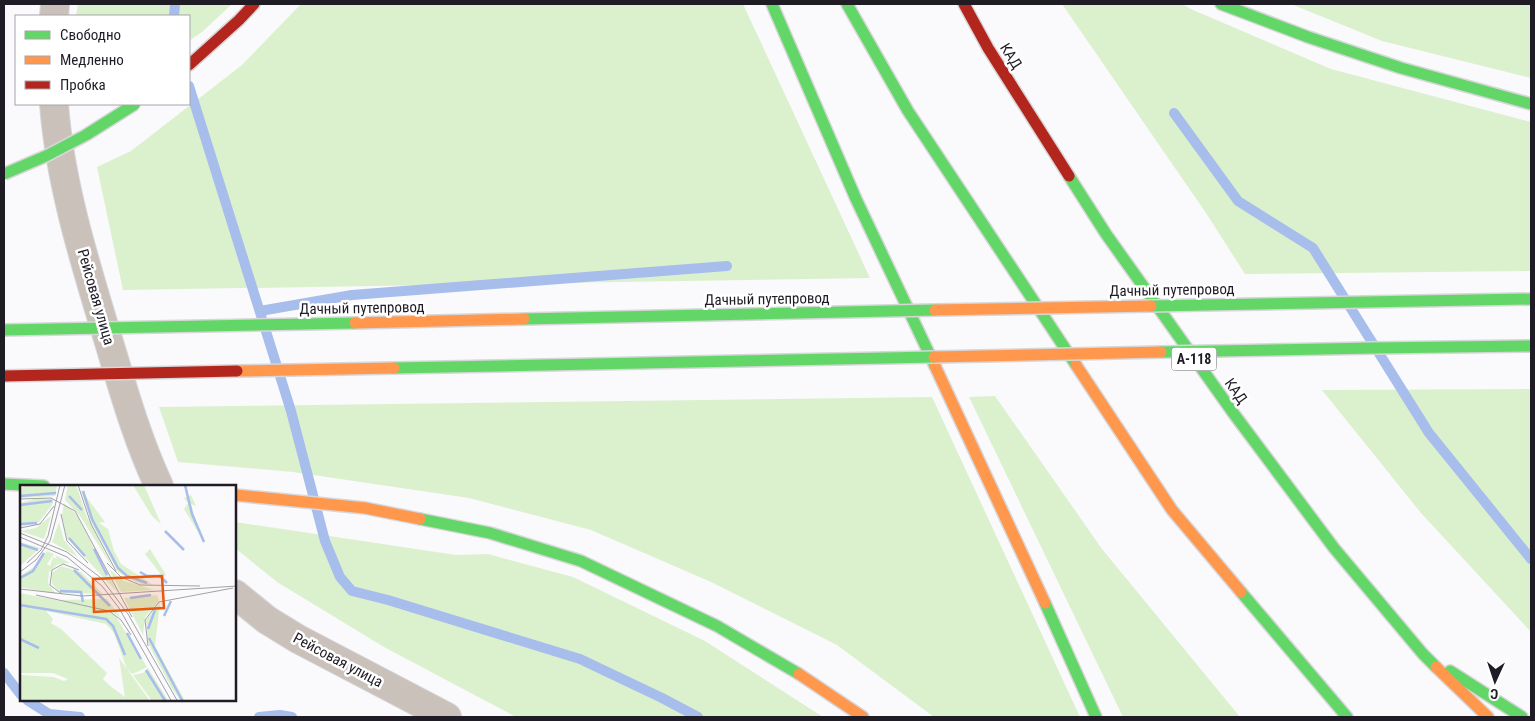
<svg xmlns="http://www.w3.org/2000/svg" width="1535" height="721" font-family="'Roboto Condensed',sans-serif">
  <style>
    .green { fill: #dbf1ce }
    .lines { fill: none; stroke-linecap: round; stroke-linejoin: round }
    .stream { stroke: #a7bdeb; stroke-width: 10 }
    .street-casing { stroke: #d7d6d9; stroke-width: 30 }
    .fast-casing { stroke: #d7d6d9; stroke-width: 14 }
    .slow-casing { stroke: #d7d6d9; stroke-width: 14 }
    .jam-casing { stroke: #d7d6d9; stroke-width: 14 }
    .street { stroke: #cac1bb; stroke-width: 28 }
    .fast { stroke: #63d668; stroke-width: 11 }
    .slow { stroke: #ff974d; stroke-width: 11 }
    .jam { stroke: #b3261e; stroke-width: 11 }
    .fast-bridge-casing { stroke: #d7d6d9; stroke-width: 14; stroke-linecap: butt }
    .slow-bridge-casing { stroke: #d7d6d9; stroke-width: 14; stroke-linecap: butt }
    .jam-bridge-casing { stroke: #d7d6d9; stroke-width: 14; stroke-linecap: butt }
    .fast-bridge { stroke: #63d668; stroke-width: 11 }
    .slow-bridge { stroke: #ff974d; stroke-width: 11 }
    .jam-bridge { stroke: #b3261e; stroke-width: 11 }
    .labels { text-anchor: middle; stroke-width: 5; stroke-linejoin: round; paint-order: stroke }
    .shield { fill: #fff; stroke: #636067; stroke-width: 1 }
    .shield-label { font-size: 14px; font-weight: bold; fill: #201c26 }
    .street-label { font-size: 15px; fill: #201c26; stroke: #fff }
    .inset-river { fill: none; stroke: #a7bdeb; stroke-width: 2.5 }
    .inset-road { fill: none; stroke: #a3a1a6; stroke-width: 1 }
    .view { fill: #e8590c; fill-opacity: 0.15; stroke: #e8590c; stroke-width: 2.5 }
    .inset-edge { fill: none; stroke: #201c26; stroke-width: 2.5 }
  </style>
  <rect width="100%" height="100%" fill="#faf9fc"/>
  <g class="green">
    <path d="M78,4H232L202,32L189,41V16H76Z"/>
    <path d="M301,4H743L870,278L123,290L97,167L131,151L242,65Z"/>
    <path d="M1062,4H1182L1193,10L1331,69L1531,122V271L1245,274L1206,213Z"/>
    <path d="M1291,4H1531V78L1382,41Z"/>
    <path d="M1531,389V632L1421,513L1322,390Z"/>
    <path d="M995,396L1102,549L1240,717H1123L969,397Z"/>
    <path d="M932,397L1080,717H934L837,645L711,582L591,530L469,498L293,472L178,462L159,407Z"/>
    <path d="M235,522L456,555L488,554L573,577L705,641L823,717H516L384,647L277,582L235,548Z"/>
  </g>
  <g class="lines">
    <g class="stream">
      <path d="M174,16L175,4"/>
      <path d="M189,86L291,411L325,541L340,577L352,591L388,600L580,659L662,698L698,717"/>
      <path d="M1174,113L1238,201L1313,248L1429,433L1531,559"/>
      <path d="M260,311L352,295L727,266"/>
      <path d="M4,673L21,695"/>
      <path d="M27,700L49,714L80,717"/>
      <path d="M259,717L280,715L292,717"/>
    </g>
    <defs>
      <g id="street">
        <path d="M54,16L55,4"/>
        <path d="M54,104C60,184 85,263 108,339C123,389 137,439 159,486"/>
        <path d="M235,594L267,620L298,639L447,717"/>
      </g>
      <g id="fast">
        <path d="M772,4L856,199L935,366"/>
        <path d="M847,4L908,111L1076,365"/>
        <path d="M1221,4L1308,37L1401,68L1531,104"/>
        <path d="M1069,176L1106,234L1234,414L1334,548L1423,654L1436,667"/>
        <path d="M1374,348L1531,346"/>
        <path d="M4,484L44,486"/>
        <path d="M420,519L490,533L581,561L717,626L799,674"/>
        <path d="M1241,592L1347,717"/>
        <path d="M1045,603L1096,717"/>
        <path d="M1450,671L1522,717"/>
      </g>
      <g id="slow">
        <path d="M1076,365L1172,510L1241,592"/>
        <path d="M935,366L1045,603"/>
        <path d="M235,495L365,508L420,519"/>
        <path d="M1436,667L1488,717"/>
        <path d="M799,674L863,717"/>
      </g>
      <g id="jam">
        <path d="M964,4L988,48L1069,176"/>
        <path d="M189,65L239,20L254,4"/>
      </g>
    </defs>
    <use href="#street" class="street-casing"/>
    <use href="#fast" class="fast-casing"/>
    <use href="#slow" class="slow-casing"/>
    <use href="#jam" class="jam-casing"/>
    <use href="#street" class="street"/>
    <use href="#fast" class="fast"/>
    <use href="#slow" class="slow"/>
    <use href="#jam" class="jam"/>
    <defs>
      <g id="fast-bridge">
        <path d="M4,174L46,156L86,135L135,104"/>
        <path d="M1151,306L1531,299"/>
        <path d="M524,319L935,310"/>
        <path d="M4,330L355,323"/>
        <path d="M1161,352L1374,348"/>
        <path d="M394,368L934,357"/>
      </g>
      <g id="slow-bridge">
        <path d="M935,310L1151,306"/>
        <path d="M355,323L524,319"/>
        <path d="M934,357L1161,352"/>
        <path d="M237,371L394,368"/>
      </g>
      <path id="jam-bridge" d="M4,376L237,371"/>
    </defs>
    <use href="#fast-bridge" class="fast-bridge-casing"/>
    <use href="#slow-bridge" class="slow-bridge-casing"/>
    <use href="#jam-bridge" class="jam-bridge-casing"/>
    <use href="#fast-bridge" class="fast-bridge"/>
    <use href="#slow-bridge" class="slow-bridge"/>
    <use href="#jam-bridge" class="jam-bridge"/>
  </g>
  <g class="labels">
    <rect class="shield" x="1171.5" y="347.5" width="45" height="23" rx="4"/>
    <g class="shield-label">
      <text x="1194" y="364">А-118</text>
    </g>
    <g class="street-label">
      <text transform="translate(1011 56) rotate(58)" y="5">КАД</text>
      <text transform="translate(1172 290) rotate(-1)" y="5">Дачный путепровод</text>
      <text transform="translate(96 297) rotate(74)" y="5">Рейсовая улица</text>
      <text transform="translate(767 299) rotate(-1)" y="5">Дачный путепровод</text>
      <text transform="translate(362 308) rotate(-1)" y="5">Дачный путепровод</text>
      <text transform="translate(1236 391) rotate(54)" y="5">КАД</text>
      <text transform="translate(338 660) rotate(28)" y="5">Рейсовая улица</text>
    </g>
  </g>
  <g transform="translate(20 485)">
    <rect width="216" height="216" fill="#faf9fc"/>
    <path d="M8,0H37L35,11L0,13V3ZM48,0H55L58,5L66,30L94,85L60,31L45,15ZM113,0H124L141,39L132,31ZM61,5L85,37L79,38L88,44L94,66L101,79L133,100L120,99L98,87L71,37ZM171,10L176,21L171,19L173,27L185,58L164,24L168,18L164,13ZM19,13L34,14L32,20L19,37L0,42V18ZM44,18L56,29L98,108L47,53L42,31ZM31,31L24,54L0,46L16,43ZM39,37L44,55L58,72L32,57ZM0,57L20,63L0,81ZM130,64L146,90L143,92L125,69ZM27,66L34,69L27,79L30,81L33,72L37,74L35,70L50,78L38,79L29,87L28,98L36,109L0,102V91L14,82ZM41,81L61,87L83,109L41,108L32,99V88ZM89,84L104,96L135,105L101,107ZM0,108L81,124L95,130L127,182L117,187L112,189L107,184L94,148L86,139L18,124L25,125L33,134L31,138L41,144L87,188L83,194L90,201L105,212L99,173L130,216H0V190L33,192L44,196L48,194L33,188H0ZM137,110L139,116L125,132L123,150L104,113ZM87,114L102,134L94,128L41,115ZM140,118L135,161L165,216H161L151,202L128,158L126,135ZM128,183L147,214L149,216H132L113,190L123,188Z" fill="#dbf1ce"/>
    <path class="inset-river" d="M165,0L172,29L184,57M63,6L72,34L98,83L107,91L127,98M0,11L36,8M49,11L62,25M0,20L32,16M0,39L17,38M145,46L164,65M49,53L65,71M0,59L18,65M74,64L87,90M54,85L90,121M120,87L127,91H140L147,98M0,93L13,86L24,68M40,106L61,107L63,117M110,113L131,110M0,120L86,134L93,141L105,170M144,131L151,116M128,144L135,125M107,148L121,174M129,153L163,217M0,154L19,163M126,185L146,217"/>
    <path class="inset-road" d="M58,0L71,39L96,86M0,14L31,13L55,26L112,132M41,29L47,56L68,78M0,43L20,39L34,21M0,48L47,67L81,93L108,129L158,217M0,52L47,72L82,101L99,123L152,217M7,78L21,65L28,51L40,0M87,78L101,92L120,100L180,101M0,87L16,75L30,56L45,0M0,104L62,111L217,101M42,109L30,100L32,85L43,79L59,85M16,110L89,126L101,135L111,150M128,161L125,135L139,117L213,103"/>
    <path class="view" d="M142,91L144,123L74,127L73,94Z"/>
    <rect width="216" height="216" class="inset-edge"/>
  </g>
  <rect width="1535" height="721" fill="none" stroke="#201c26" stroke-width="10"/>
  <rect x="15" y="15" width="175" height="90" fill="#ffffff" stroke="#a6a4a8"/>
  <rect x="25" y="31" width="25" height="8" fill="#63d668" stroke="#a6a4a8"/>
  <text x="60" y="40" font-size="15" fill="#201c26">Свободно</text>
  <rect x="25" y="56" width="25" height="8" fill="#ff974d" stroke="#a6a4a8"/>
  <text x="60" y="65" font-size="15" fill="#201c26">Медленно</text>
  <rect x="25" y="81" width="25" height="8" fill="#b3261e" stroke="#a6a4a8"/>
  <text x="60" y="90" font-size="15" fill="#201c26">Пробка</text>
  <g transform="translate(1495 681) rotate(183)" stroke="#ffffff" stroke-width="4" paint-order="stroke">
  <path d="M0-4L9 19L0 12L-9 19Z" fill="#201c26"/>
  <text y="-8" font-size="14" font-weight="bold" text-anchor="middle" fill="#201c26">С</text>
  </g>
</svg>
